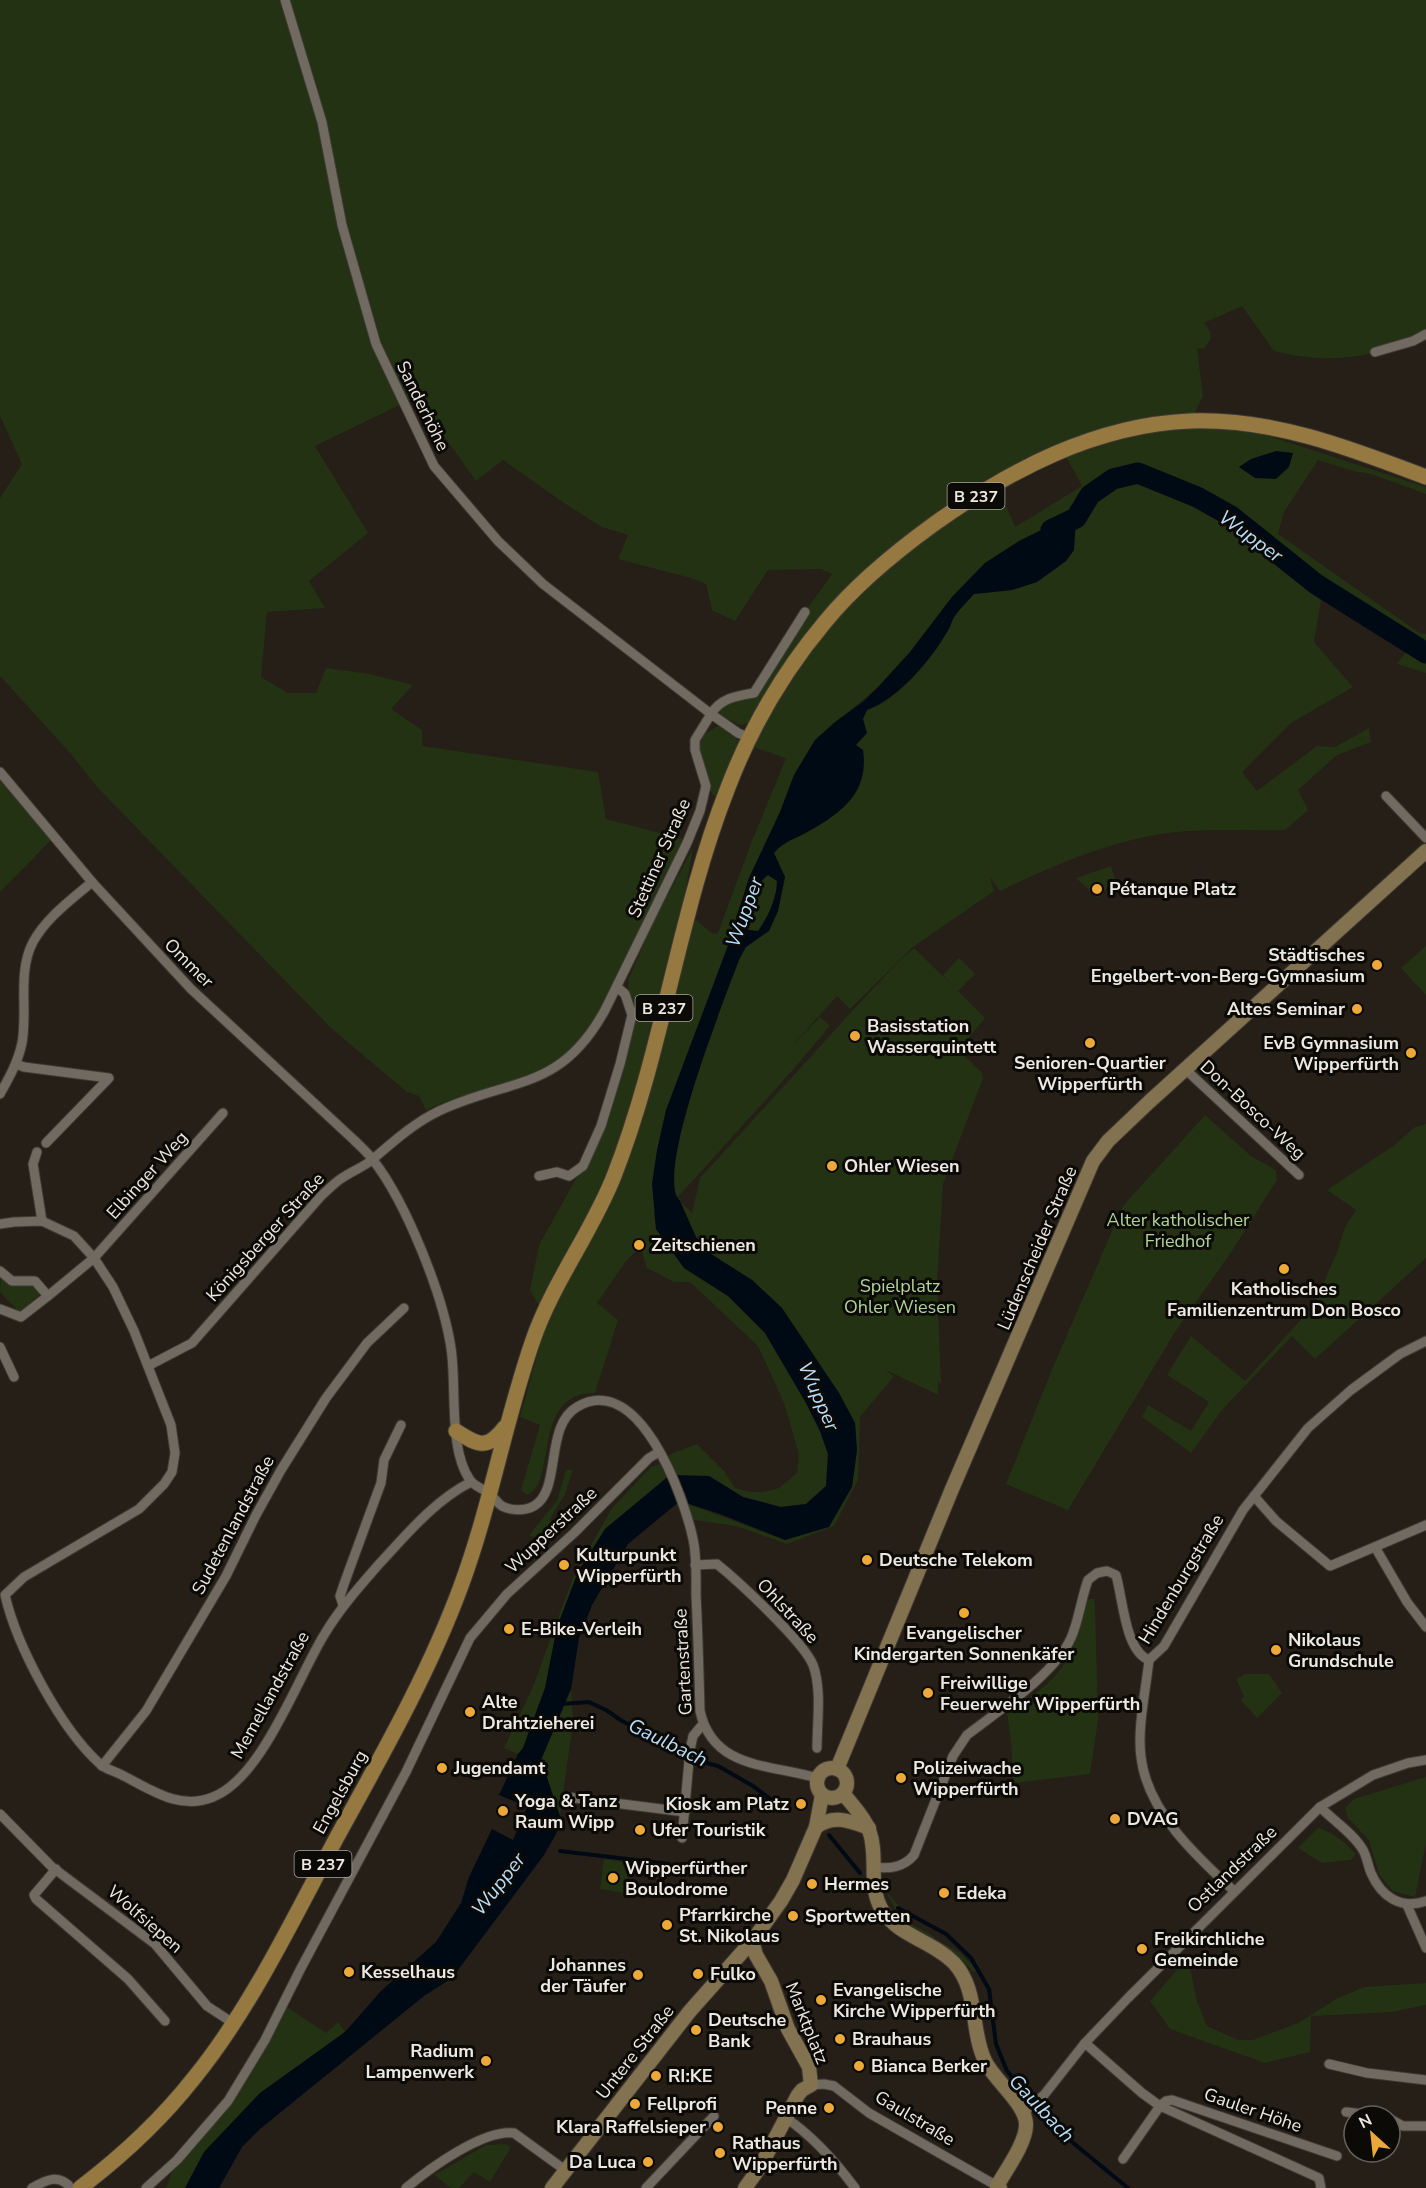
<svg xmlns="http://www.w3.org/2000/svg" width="1426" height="2188" font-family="'Nunito Sans',sans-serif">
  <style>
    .green { fill: #223213; fill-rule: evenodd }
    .water { fill: #000a15; fill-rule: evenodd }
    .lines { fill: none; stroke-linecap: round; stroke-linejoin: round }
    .stream { stroke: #000a15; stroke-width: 4 }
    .river { stroke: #000a15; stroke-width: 21 }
    .street-casing { stroke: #3f3a34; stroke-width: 11 }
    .secondary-casing { stroke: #3f3a34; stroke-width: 16 }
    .primary-casing { stroke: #3f3a34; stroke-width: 17 }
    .street { stroke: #716a60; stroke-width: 9 }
    .secondary { stroke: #837250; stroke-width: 14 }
    .primary { stroke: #967941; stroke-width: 15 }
    .poi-dot { fill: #eca93a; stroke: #0c0a06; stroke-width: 2 }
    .labels { text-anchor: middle; stroke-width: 6; stroke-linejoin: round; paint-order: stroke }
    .shield { fill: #0c0a06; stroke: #a9a5a0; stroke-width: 1.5 }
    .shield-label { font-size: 16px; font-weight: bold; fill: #ece8e2 }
    .street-label { font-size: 18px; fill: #ece8e2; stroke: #0c0a06 }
    .poi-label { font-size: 18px; font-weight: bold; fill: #ece8e2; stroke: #0c0a06; text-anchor: start }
    .park-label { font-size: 18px; fill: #b2d598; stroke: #0c0a06 }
    .water-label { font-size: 20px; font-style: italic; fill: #b8ddf8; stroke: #0c0a06 }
  </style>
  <rect width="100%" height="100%" fill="#251f17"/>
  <g class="green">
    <path d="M0,0H1426V334C1395,352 1343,362 1307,357C1296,356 1285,353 1274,351L1242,306L1204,323C1213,333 1213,337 1205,348L1197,349L1203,396L1194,415L1193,427L1235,429L1273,434L1275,438L1426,487V494L1371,474L1353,471L1318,460L1284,512L1278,534L1421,634H1426V673L1397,664L1412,644L1323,589L1314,642L1353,687L1291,723L1242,772L1257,791L1317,746L1335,747L1369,728L1371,742L1337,755L1298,790L1308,810L1285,830C1253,831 1220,829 1188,831C1123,835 1058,863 1000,891L990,877L994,891L913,947L850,1009L837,996L791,1047L820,1017L830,1026L790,1073L677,1198L675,1193L654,1214L656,1229L684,1268L728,1296L765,1333L806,1403L820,1431L828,1454L826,1486L806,1504L781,1507L743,1497L709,1476L670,1475L605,1529L578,1572L557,1627L545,1688L523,1748L518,1754L504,1748L532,1689L574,1575L612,1508L651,1467L665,1462L671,1454L697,1444L724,1471L735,1488L750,1492H763L779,1488L797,1473L799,1454L784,1403L758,1346L690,1282H674L647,1268L640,1247L626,1261L597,1303L618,1320L595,1393C530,1393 559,1482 527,1495L521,1490L540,1425L520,1417L547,1320L530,1290L539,1245L583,1166L601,1126L632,1015C633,1002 626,990 629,978L651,927L693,848L681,916L696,920L713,934L718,933L750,846L786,758L753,747C764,725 774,703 787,682C842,598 921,537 1006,486V505L1015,527L1082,486L1059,444C969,486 881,543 818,620C792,652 770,688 749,723L740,725L721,715L719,709L729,701L755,696L767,673L805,612L832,574L821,569L768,570L735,621L712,610L706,584L691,578L618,559L628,535L602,527L564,503L503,460L476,481L416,397L315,446L368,533L309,581L325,608L267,612L261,677L288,693H316L326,668L370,674L413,685L391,709L422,730V746L598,772L606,819L683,839C667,873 650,908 634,942C610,990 589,1047 538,1072C502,1089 461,1093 426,1110L419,1096L407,1092L331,1028L97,787L70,753L0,676V498L22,464L0,416ZM1070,516L1076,518L1074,550L1066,561L1037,582L1012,590L974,594C968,602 958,610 953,619C951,623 950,628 947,632C931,660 898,700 867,710L863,719L866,734L855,745L863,751C869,791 842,813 809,831C796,839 783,841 774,853L785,877L778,911L769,931H759C768,917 777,898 777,881L768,875L759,883L744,924L749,930L756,931L732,933L749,878L780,812L794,775L815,740L879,686L910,652L952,597L985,563L1019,541Z"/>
    <path d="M717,727H720L741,742L718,796L713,795C708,787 709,780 707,771C706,765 700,759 699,753C695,741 707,731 717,727Z"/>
    <path d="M0,772L55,836L0,892Z"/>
    <path d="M1111,866L1115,879L1098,898L1076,878Z"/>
    <path d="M1426,946V995L1401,968Z"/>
    <path d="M914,948L951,984L943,975L959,958L975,974L958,991L985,1018L959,1050L982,1073L983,1078L943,1184L937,1282L941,1384L938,1382V1395L884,1369L894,1376L860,1417L858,1480L834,1526L787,1544L736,1526L687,1519L680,1501L785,1540L852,1487L857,1450L855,1423L839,1393L782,1308L752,1280L711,1254L696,1238L680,1201L692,1213L700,1178L855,1008L896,964Z"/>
    <path d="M1205,1115L1251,1156L1276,1170L1277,1180L1232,1251L1175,1332L1068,1510L1006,1484L1053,1367L1123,1206Z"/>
    <path d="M1426,1124V1258L1315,1359L1292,1336L1222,1410L1191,1453L1142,1417L1148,1405L1191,1431L1209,1402L1167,1375L1191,1336L1245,1381L1314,1305L1337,1252L1345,1227L1356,1210L1327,1190L1393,1146L1415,1127Z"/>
    <path d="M1,1278L15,1285L31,1284L40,1294L21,1314L0,1292Z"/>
    <path d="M566,1470H573L565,1494L551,1517L550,1534L540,1540L529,1535L557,1501Z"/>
    <path d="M1089,1599H1094L1095,1606L1098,1720L1090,1774L1014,1783L1011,1742L1007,1713C1061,1677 1072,1667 1085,1602Z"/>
    <path d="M1245,1674H1269L1282,1693L1257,1718L1241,1700L1244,1696L1236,1679Z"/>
    <path d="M571,1689L573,1722L560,1816L541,1760Z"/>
    <path d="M1426,1777V1843L1415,1897L1393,1891L1379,1874L1369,1840L1348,1818L1345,1808L1354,1799Z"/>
    <path d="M1318,1828C1335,1833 1344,1842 1356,1854L1351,1860L1322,1863L1298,1848Z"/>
    <path d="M604,1859L630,1863L625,1893L600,1889Z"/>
    <path d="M886,1891L899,1906V1912L909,1923L929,1933L937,1940L959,1952L972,1965L976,1971L973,1972C951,1941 909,1938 892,1903C889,1898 887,1894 886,1891Z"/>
    <path d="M1188,1957L1197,2002L1207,2026L1238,2040H1253L1298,2023L1338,1998L1364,1987L1426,1983V2005L1392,2012L1311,2016L1310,2052L1265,2063L1170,2029L1150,2001Z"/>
    <path d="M287,2007L326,2033L338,2022L345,2032L260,2093L204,2152L185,2188H166L177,2160L228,2101Z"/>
    <path d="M505,2144L511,2147L490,2182L474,2172L459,2188H451L434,2175L486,2145Z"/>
  </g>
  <g class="water">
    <path d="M1276,451L1293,453L1289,467L1276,479L1255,478L1239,467L1251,459Z"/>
    <path d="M1070,516L1076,518L1074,550L1066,561L1037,582L1012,590L974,594C967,602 958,610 953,619C951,623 950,628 947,632C931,660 898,699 867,710L863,719L867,733L856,745L863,750C869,792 843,812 809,831C796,839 783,841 774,853L785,877L778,911L769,931L746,947L739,960C726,996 653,1176 680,1201L696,1237L711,1254L752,1280L782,1308L839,1393L855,1423L857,1450L852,1487L829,1527L785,1540L720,1514L680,1501L628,1544L592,1605L579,1638L571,1689L541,1760L560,1816L558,1829L555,1836L544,1855L452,1978L424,1996L260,2129L242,2147L219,2188H185L204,2152L260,2093L345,2032L381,1991L436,1942L461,1903L469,1877L492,1829L513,1840L527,1807L499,1795L518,1754L523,1748L545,1688L557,1627L578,1572L605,1529L670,1475L709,1476L743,1497L781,1507L806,1504L826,1486L828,1454L820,1431L806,1403L765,1333L728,1296L684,1268L656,1229L652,1184L657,1150L666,1110L727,948L749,878L780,812L794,775L815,740L835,722L864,701L879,686L910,652L952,597L985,563L1019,541ZM768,875L777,881C777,898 768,917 758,931L749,930L744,924L759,883Z"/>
  </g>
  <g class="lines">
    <g class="stream">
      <path d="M561,1704L589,1702L606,1710L622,1721L699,1761L718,1766L753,1786L774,1802"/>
      <path d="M829,1835L860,1873"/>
      <path d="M560,1851L669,1864"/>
      <path d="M898,1908L946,1934L971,1958L989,1989L996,2044L1007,2071L1055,2128L1128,2188"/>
    </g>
    <path class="river" d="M1051,530L1076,518L1090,495L1113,479L1138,473L1197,497L1231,516L1316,584L1426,653"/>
    <defs>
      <g id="street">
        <path d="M285,0L322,122L342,225L376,344L434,466L498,541L543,584L711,714C721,698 736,696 754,693L805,612"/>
        <path d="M1375,352L1413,341L1426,334"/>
        <path d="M0,772L92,882L191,989L354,1140C360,1146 368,1153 373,1160C406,1202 443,1295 451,1348C457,1386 448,1449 470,1480C474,1486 483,1489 489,1493C494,1497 497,1503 502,1506C511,1511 525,1511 534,1506C562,1490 544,1426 577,1407C639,1370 684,1497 693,1539C697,1557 696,1577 696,1595C698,1634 699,1673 700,1711C713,1770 771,1764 817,1778"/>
        <path d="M1386,796L1426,838"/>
        <path d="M16,1064L24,1067L109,1078L46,1143"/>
        <path d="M1185,1069L1299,1175"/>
        <path d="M0,1094C9,1078 18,1062 22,1043C28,1011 17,972 33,942C46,918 71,900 92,882"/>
        <path d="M37,1152L33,1164L42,1221"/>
        <path d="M539,1176L557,1172L569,1176L583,1166L601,1126L620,1064L632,1015L625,994L617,987"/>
        <path d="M0,1224L14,1222L42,1221L74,1236L94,1258L113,1287L134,1331L171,1425L175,1453L172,1472L164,1484L139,1509L24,1577L5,1595C17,1647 61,1729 100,1764C105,1769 114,1771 120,1774C150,1789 179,1811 213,1797C262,1778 297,1679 324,1635C340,1608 360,1586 380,1563C407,1534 435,1500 471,1482"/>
        <path d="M0,1271L12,1281H35L48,1296L94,1258L223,1113"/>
        <path d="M0,1309L21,1317L48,1296"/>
        <path d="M0,1347L14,1377"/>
        <path d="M148,1366L192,1343L321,1196C328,1190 334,1183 342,1178C352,1171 364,1167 373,1159C394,1141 414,1123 439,1111C512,1077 560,1092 605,1010L687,843L700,811L706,786L695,750V740L711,714L738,733L750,738"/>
        <path d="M1254,1496L1276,1521L1330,1566L1426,1525"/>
        <path d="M1375,1547L1407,1602L1426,1627"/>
        <path d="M695,1565L717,1564C738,1581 804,1642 813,1665C822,1689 817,1722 817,1748"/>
        <path d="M343,1605L340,1596L344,1584L381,1483L384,1460L401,1425"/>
        <path d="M1149,1660L1164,1646L1243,1510L1308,1428L1351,1390L1400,1354L1426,1341"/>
        <path d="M1149,1660C1146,1689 1137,1729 1141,1757C1147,1811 1196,1856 1234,1891"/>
        <path d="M102,1766L146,1711L226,1576L256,1515L281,1470L326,1398L367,1343L404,1308"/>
        <path d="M567,1797L685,1812"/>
        <path d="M1320,1807C1334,1821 1354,1834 1363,1850C1367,1857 1368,1866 1371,1873C1381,1896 1400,1910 1426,1901"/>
        <path d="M0,1814L52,1867L155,1944L207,2006L233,2023"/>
        <path d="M682,1838L690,1750L693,1736L703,1724"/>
        <path d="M873,1867C889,1869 903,1868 914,1855L953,1756L967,1735C998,1711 1055,1674 1071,1638C1079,1620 1081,1599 1088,1580L1097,1573L1107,1571L1116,1575C1123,1599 1125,1651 1149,1660"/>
        <path d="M56,1869L34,1895L36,1899L128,1979L165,2021"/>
        <path d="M1407,1905L1426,1948"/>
        <path d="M1085,2043L1142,2093L1160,2106L1319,2178L1321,2188"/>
        <path d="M1329,2064L1367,2073L1426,2080"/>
        <path d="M811,2085L824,2084L834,2086L869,2113L997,2186L996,2188"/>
        <path d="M1346,2112L1379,2116"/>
        <path d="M1023,2113L1044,2095L1085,2043L1128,1998L1320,1807L1373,1775L1408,1763L1426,1760"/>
        <path d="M786,2118C814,2137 835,2161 855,2188"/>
        <path d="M1390,2119L1403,2126H1426"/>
        <path d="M1123,2159L1160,2106L1166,2101L1172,2100L1337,2156"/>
        <path d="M32,2188C46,2180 59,2173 71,2188"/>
        <path d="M146,2188L177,2160L228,2101L265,2040L301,1968L406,1772L470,1638L507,1594L574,1533L649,1458L659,1452"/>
        <path d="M406,2188C429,2169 483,2129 514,2133L565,2170"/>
        <path d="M646,2188L714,2116"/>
      </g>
      <g id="secondary">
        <circle cx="832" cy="1783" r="15"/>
        <path d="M837,1769L952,1489L1093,1161L1108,1141L1149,1102L1426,851"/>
        <path d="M843,1793C852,1805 864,1816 869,1830C879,1856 867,1885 882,1910C898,1936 933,1941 954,1963C979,1990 970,2030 985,2061C994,2080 1027,2105 1026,2125C1026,2143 1006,2170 997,2186L1000,2188"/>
        <path d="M816,1827C834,1814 850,1821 869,1828"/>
        <path d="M552,2188L690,2011L753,1940L781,1901L793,1880L816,1827L822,1795"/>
        <path d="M745,2188L760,2167L798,2095L802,2090L811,2085L809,2067L788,2029L771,1981L756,1955L752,1941"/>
      </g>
      <g id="primary">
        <path d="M456,1431C479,1446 487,1450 505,1427"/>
        <path d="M80,2188C122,2156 161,2120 194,2078C251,2008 294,1917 337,1837C382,1755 429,1673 461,1586C491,1505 505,1420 533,1340C553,1282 592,1232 614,1176C663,1051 678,915 727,790C750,729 783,672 825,622C856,584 894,553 934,524C1010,470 1095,425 1190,421C1273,418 1350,448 1426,477"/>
      </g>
    </defs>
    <use href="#street" class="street-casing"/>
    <use href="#secondary" class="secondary-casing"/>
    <use href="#primary" class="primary-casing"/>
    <use href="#street" class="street"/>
    <use href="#secondary" class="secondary"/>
    <use href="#primary" class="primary"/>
  </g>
  <g class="poi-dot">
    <circle cx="1097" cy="889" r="6"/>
    <circle cx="1377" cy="965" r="6"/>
    <circle cx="1357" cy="1009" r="6"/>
    <circle cx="855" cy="1036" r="6"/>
    <circle cx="1090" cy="1043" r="6"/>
    <circle cx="1411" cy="1053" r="6"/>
    <circle cx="832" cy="1166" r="6"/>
    <circle cx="639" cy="1245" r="6"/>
    <circle cx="1284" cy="1269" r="6"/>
    <circle cx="867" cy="1560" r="6"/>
    <circle cx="564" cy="1565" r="6"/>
    <circle cx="964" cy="1613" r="6"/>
    <circle cx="509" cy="1629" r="6"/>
    <circle cx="1276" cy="1650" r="6"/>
    <circle cx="928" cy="1693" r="6"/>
    <circle cx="470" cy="1712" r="6"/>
    <circle cx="442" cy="1768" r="6"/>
    <circle cx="901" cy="1778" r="6"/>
    <circle cx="801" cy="1804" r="6"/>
    <circle cx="503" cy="1811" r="6"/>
    <circle cx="1115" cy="1819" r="6"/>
    <circle cx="640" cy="1830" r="6"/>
    <circle cx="613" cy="1878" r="6"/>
    <circle cx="812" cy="1884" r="6"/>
    <circle cx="944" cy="1893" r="6"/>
    <circle cx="793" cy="1916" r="6"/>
    <circle cx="667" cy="1925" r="6"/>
    <circle cx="1142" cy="1949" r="6"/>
    <circle cx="349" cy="1972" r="6"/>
    <circle cx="698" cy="1974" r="6"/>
    <circle cx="638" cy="1975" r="6"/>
    <circle cx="821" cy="2000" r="6"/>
    <circle cx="696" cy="2030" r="6"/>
    <circle cx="840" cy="2039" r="6"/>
    <circle cx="486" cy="2061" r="6"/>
    <circle cx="859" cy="2066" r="6"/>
    <circle cx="656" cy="2076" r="6"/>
    <circle cx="635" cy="2104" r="6"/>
    <circle cx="829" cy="2108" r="6"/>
    <circle cx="718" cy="2127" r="6"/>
    <circle cx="720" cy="2153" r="6"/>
    <circle cx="648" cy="2162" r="6"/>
  </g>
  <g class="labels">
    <g class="shield">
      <rect x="947.5" y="483" width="57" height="26" rx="4.5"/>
      <rect x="635.5" y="995" width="57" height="26" rx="4.5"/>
      <rect x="294.5" y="1851" width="57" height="26" rx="4.5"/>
    </g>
    <g class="shield-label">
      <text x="976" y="502">B 237</text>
      <text x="664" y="1014">B 237</text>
      <text x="323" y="1870">B 237</text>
    </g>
    <g class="street-label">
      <text transform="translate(423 406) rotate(64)" y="6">Sanderhöhe</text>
      <text transform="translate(659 858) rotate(-66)" y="6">Stettiner Straße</text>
      <text transform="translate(189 963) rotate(45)" y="6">Ommer</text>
      <text transform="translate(1253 1110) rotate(43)" y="6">Don-Bosco-Weg</text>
      <text transform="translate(147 1175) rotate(-48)" y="6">Elbinger Weg</text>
      <text transform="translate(265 1237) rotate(-48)" y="6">Königsberger Straße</text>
      <text transform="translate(1037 1248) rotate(-67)" y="6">Lüdenscheider Straße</text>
      <text transform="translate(233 1525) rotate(-62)" y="6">Sudetenlandstraße</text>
      <text transform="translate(551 1530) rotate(-43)" y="6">Wupperstraße</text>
      <text transform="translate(1181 1579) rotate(-59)" y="6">Hindenburgstraße</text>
      <text transform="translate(788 1611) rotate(47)" y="6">Ohlstraße</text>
      <text transform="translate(683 1662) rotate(-93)" y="6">Gartenstraße</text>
      <text transform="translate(270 1695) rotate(-61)" y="6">Memellandstraße</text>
      <text transform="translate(340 1792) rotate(-61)" y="6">Engelsburg</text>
      <text transform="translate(1232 1869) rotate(-44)" y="6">Ostlandstraße</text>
      <text transform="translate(145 1919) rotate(41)" y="6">Wolfsiepen</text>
      <text transform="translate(807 2023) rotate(68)" y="6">Marktplatz</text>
      <text transform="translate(635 2052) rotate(-52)" y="6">Untere Straße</text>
      <text transform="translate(1253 2110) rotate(19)" y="6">Gauler Höhe</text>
      <text transform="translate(915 2118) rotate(31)" y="6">Gaulstraße</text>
    </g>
    <g class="poi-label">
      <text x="1109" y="895">Pétanque Platz</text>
      <text x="1365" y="961" text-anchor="end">Städtisches<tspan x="1365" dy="21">Engelbert-von-Berg-Gymnasium</tspan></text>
      <text x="1345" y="1015" text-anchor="end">Altes Seminar</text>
      <text x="867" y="1032">Basisstation<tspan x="867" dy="21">Wasserquintett</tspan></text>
      <text x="1399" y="1049" text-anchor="end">EvB Gymnasium<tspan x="1399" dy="21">Wipperfürth</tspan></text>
      <text x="1090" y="1069" text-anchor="middle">Senioren-Quartier<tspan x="1090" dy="21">Wipperfürth</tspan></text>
      <text x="844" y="1172">Ohler Wiesen</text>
      <text x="651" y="1251">Zeitschienen</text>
      <text x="1284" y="1295" text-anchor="middle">Katholisches<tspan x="1284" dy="21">Familienzentrum Don Bosco</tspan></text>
      <text x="576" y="1561">Kulturpunkt<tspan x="576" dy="21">Wipperfürth</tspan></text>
      <text x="879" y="1566">Deutsche Telekom</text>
      <text x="521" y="1635">E-Bike-Verleih</text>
      <text x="964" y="1639" text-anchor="middle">Evangelischer<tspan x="964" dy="21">Kindergarten Sonnenkäfer</tspan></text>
      <text x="1288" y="1646">Nikolaus<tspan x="1288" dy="21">Grundschule</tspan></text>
      <text x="940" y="1689">Freiwillige<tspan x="940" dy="21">Feuerwehr Wipperfürth</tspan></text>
      <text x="482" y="1708">Alte<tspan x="482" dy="21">Drahtzieherei</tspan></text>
      <text x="454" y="1774">Jugendamt</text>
      <text x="913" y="1774">Polizeiwache<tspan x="913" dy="21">Wipperfürth</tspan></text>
      <text x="515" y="1807">Yoga &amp; Tanz<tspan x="515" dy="21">Raum Wipp</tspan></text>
      <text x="789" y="1810" text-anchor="end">Kiosk am Platz</text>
      <text x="1127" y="1825">DVAG</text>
      <text x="652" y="1836">Ufer Touristik</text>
      <text x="625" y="1874">Wipperfürther<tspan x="625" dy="21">Boulodrome</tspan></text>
      <text x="824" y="1890">Hermes</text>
      <text x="956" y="1899">Edeka</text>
      <text x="679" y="1921">Pfarrkirche<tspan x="679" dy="21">St. Nikolaus</tspan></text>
      <text x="805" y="1922">Sportwetten</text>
      <text x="1154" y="1945">Freikirchliche<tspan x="1154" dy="21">Gemeinde</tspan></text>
      <text x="626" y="1971" text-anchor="end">Johannes<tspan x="626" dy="21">der Täufer</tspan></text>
      <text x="361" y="1978">Kesselhaus</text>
      <text x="710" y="1980">Fulko</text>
      <text x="833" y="1996">Evangelische<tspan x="833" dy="21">Kirche Wipperfürth</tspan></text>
      <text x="708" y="2026">Deutsche<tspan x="708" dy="21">Bank</tspan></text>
      <text x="852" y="2045">Brauhaus</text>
      <text x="474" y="2057" text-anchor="end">Radium<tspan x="474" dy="21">Lampenwerk</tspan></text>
      <text x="871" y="2072">Bianca Berker</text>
      <text x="668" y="2082">RI:KE</text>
      <text x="647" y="2110">Fellprofi</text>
      <text x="817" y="2114" text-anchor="end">Penne</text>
      <text x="706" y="2133" text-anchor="end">Klara Raffelsieper</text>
      <text x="732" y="2149">Rathaus<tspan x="732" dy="21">Wipperfürth</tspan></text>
      <text x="636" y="2168" text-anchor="end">Da Luca</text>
    </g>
    <g class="park-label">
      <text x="1178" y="1226">Alter katholischer<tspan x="1178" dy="21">Friedhof</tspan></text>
      <text x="900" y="1292">Spielplatz<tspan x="900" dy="21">Ohler Wiesen</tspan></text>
    </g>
    <g class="water-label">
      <text transform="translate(1251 536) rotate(36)" y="7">Wupper</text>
      <text transform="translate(744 912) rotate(-70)" y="7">Wupper</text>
      <text transform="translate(819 1396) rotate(66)" y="7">Wupper</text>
      <text transform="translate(668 1742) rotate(26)" y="7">Gaulbach</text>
      <text transform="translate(498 1884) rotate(-52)" y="7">Wupper</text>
      <text transform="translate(1042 2108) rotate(47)" y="7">Gaulbach</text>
    </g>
  </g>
  <g transform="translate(1372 2134) rotate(333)"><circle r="28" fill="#0c0a06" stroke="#66635e" stroke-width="1.5"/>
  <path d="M0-4.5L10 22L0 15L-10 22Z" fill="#eca93a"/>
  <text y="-9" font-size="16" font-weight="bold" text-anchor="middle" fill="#ece8e2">N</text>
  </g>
</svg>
